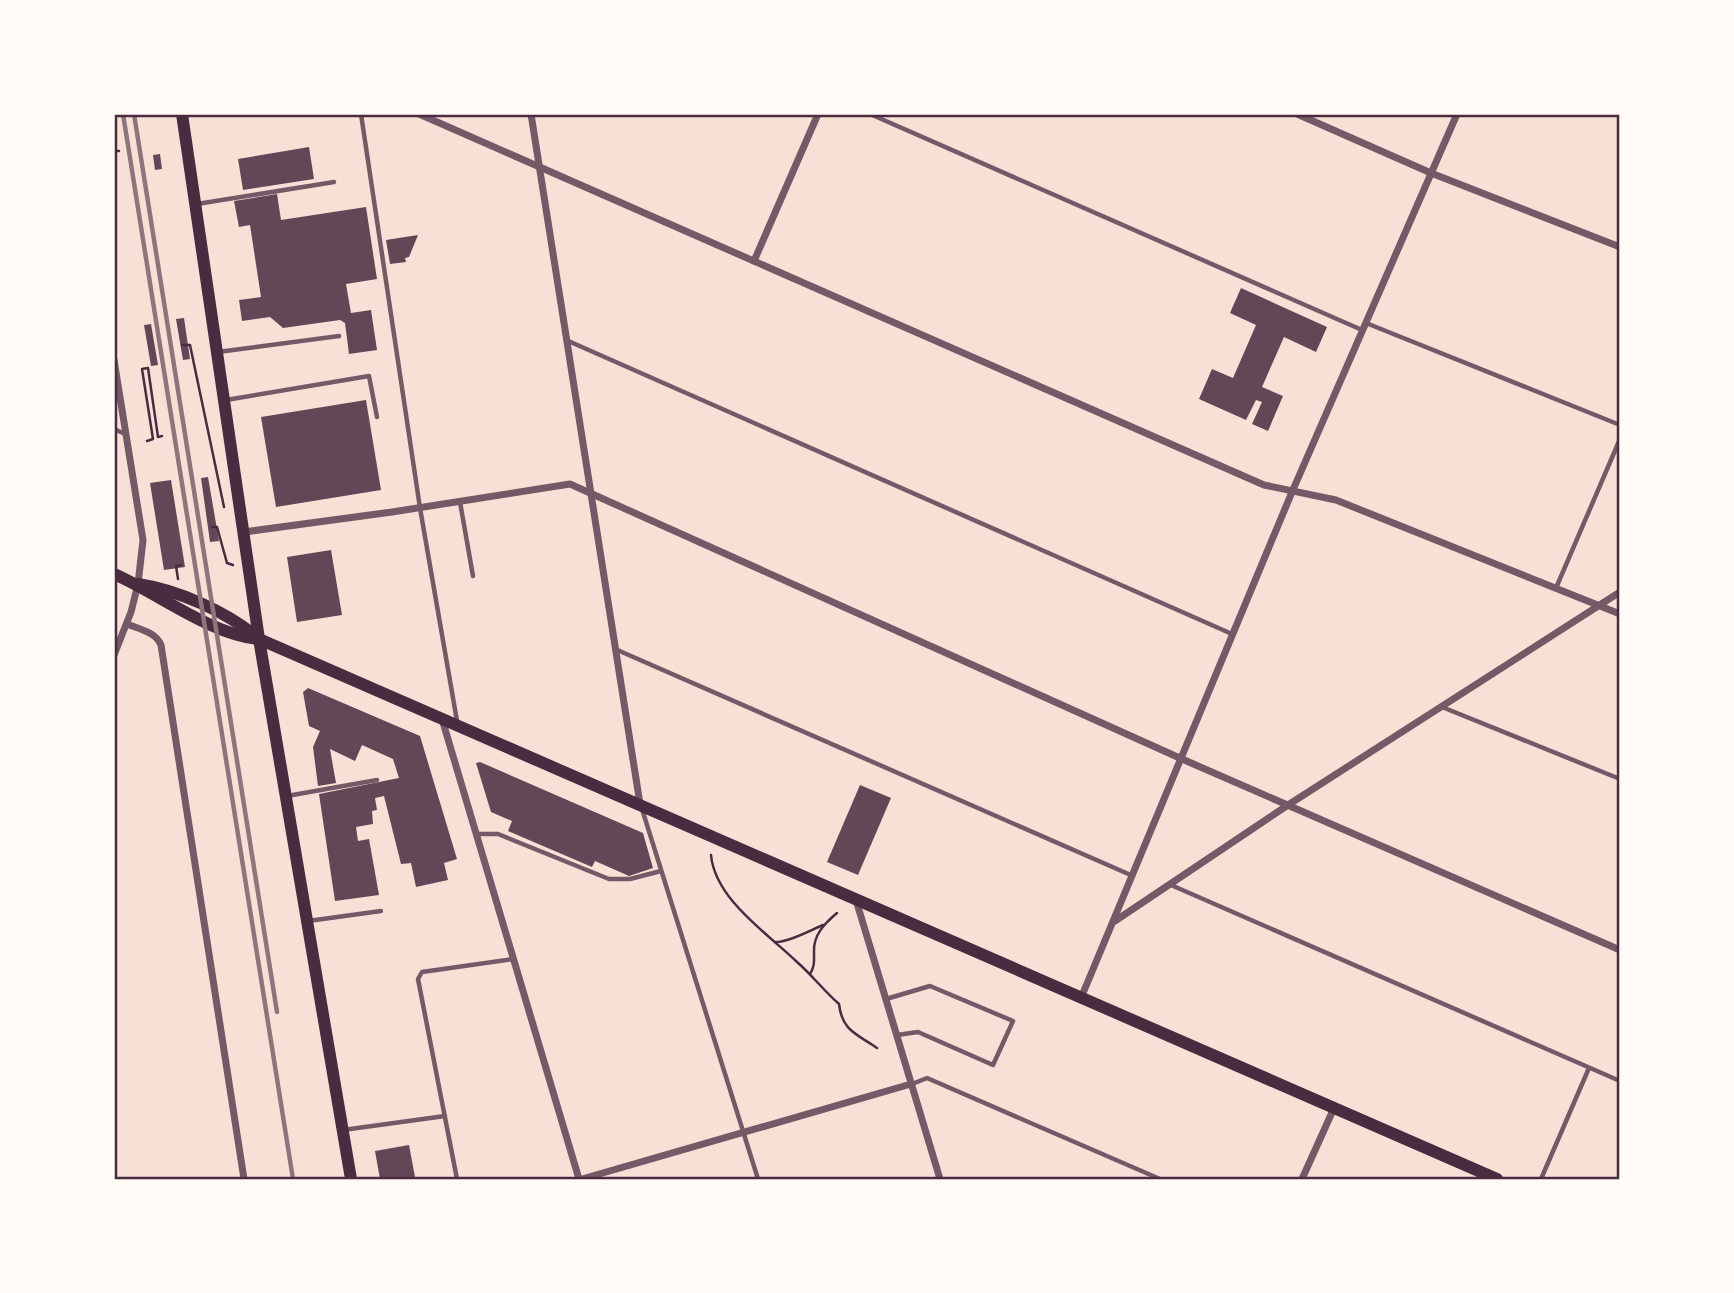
<svg xmlns="http://www.w3.org/2000/svg" width="1734" height="1293" font-family="'Sofia Sans Condensed',sans-serif">
  <style>
    .building { fill: #644757 }
    .lines { fill: none; stroke-linecap: round; stroke-linejoin: round }
    .path { stroke: #4a2c40; stroke-width: 2.5 }
    .service { stroke: #755966; stroke-width: 4.5 }
    .minor { stroke: #755966; stroke-width: 7 }
    .secondary { stroke: #4a2c40; stroke-width: 12 }
    .rail { stroke: #8f747c; stroke-width: 4.5 }
    .neatline { fill: none; stroke: #4a2c40; stroke-width: 2.5 }
  </style>
  <rect width="100%" height="100%" fill="#f7e1d7"/>
  <g class="building">
    <path d="M309,147L314,179L243,190L238,159Z"/>
    <path d="M160,154L162,169L155,170L153,155Z"/>
    <path d="M277,194L281,220L366,207L377,279L346,284L351,313L371,310L377,350L349,354L345,323L340,320L283,328L270,317L242,321L239,300L261,297L250,225L239,227L234,201Z"/>
    <path d="M418,235L409,257L405,258L406,262L390,264L386,240Z"/>
    <path d="M1241,288L1327,327L1316,352L1284,337L1262,387L1283,396L1268,431L1252,424L1262,402L1256,400L1246,420L1199,399L1212,369L1233,378L1256,325L1230,313Z"/>
    <path d="M184,318L190,359L183,360L176,319Z"/>
    <path d="M151,324L158,365L151,366L144,325Z"/>
    <path d="M366,400L381,490L276,507L261,417Z"/>
    <path d="M208,477L219,541L210,542L201,478Z"/>
    <path d="M171,480L185,567L164,570L150,483Z"/>
    <path d="M331,550L342,615L297,622L287,557Z"/>
    <path d="M308,688L420,736L457,859L444,863L448,880L416,887L411,863L401,864L384,796L375,798L377,810L372,811L373,824L356,827L358,841L369,839L379,895L335,901L319,794L399,778L393,759L362,745L355,761L330,749L336,783L318,786L313,747L320,731L309,726L303,692Z"/>
    <path d="M480,762L643,833L653,868L629,876L595,861L592,867L508,831L512,821L491,812L476,763Z"/>
    <path d="M860,785L891,798L858,875L827,862Z"/>
    <path d="M409,1145L415,1177L380,1179L375,1151Z"/>
  </g>
  <g class="lines">
    <g class="path">
      <path d="M114,151H119"/>
      <path d="M182,345H190L224,507"/>
      <path d="M147,441L153,439L142,369L148,368L158,437L162,436"/>
      <path d="M212,527H217L227,563L233,565"/>
      <path d="M178,579L176,566L181,565"/>
      <path d="M711,855C715,899 767,933 797,962C812,975 824,991 839,1004C842,1031 857,1034 877,1048"/>
      <path d="M775,942C787,943 811,930 823,925"/>
      <path d="M810,974C815,966 814,961 814,952C813,935 825,923 837,913"/>
    </g>
    <g class="service">
      <path d="M361,114L420,508L457,721"/>
      <path d="M870,114L1362,330"/>
      <path d="M197,204L334,182"/>
      <path d="M1366,323L1620,425"/>
      <path d="M566,340L1232,634"/>
      <path d="M218,352L339,336"/>
      <path d="M226,400L369,376L377,417"/>
      <path d="M114,429L125,434"/>
      <path d="M460,502L473,576"/>
      <path d="M1556,588L1620,439"/>
      <path d="M615,649L1133,876"/>
      <path d="M1442,707L1620,779"/>
      <path d="M287,796L377,780"/>
      <path d="M642,809L758,1179"/>
      <path d="M477,834H498L609,879H630L661,871"/>
      <path d="M1171,885L1620,1081"/>
      <path d="M308,921L381,911"/>
      <path d="M886,999L930,986L1013,1021L993,1065L918,1032L897,1035"/>
      <path d="M912,1084L927,1078L1160,1179"/>
      <path d="M343,1130L445,1116"/>
      <path d="M457,1179L418,979L422,972L513,959"/>
      <path d="M1541,1179L1589,1068"/>
    </g>
    <g class="minor">
      <path d="M419,114L1264,485L1336,500L1620,614"/>
      <path d="M531,114L640,804"/>
      <path d="M1297,114L1431,173L1620,247"/>
      <path d="M754,261L818,114"/>
      <path d="M114,360L143,540L138,584L131,612L114,655"/>
      <path d="M244,532L392,512L570,484L1182,759L1620,950"/>
      <path d="M127,624C139,629 156,632 161,645L244,1179"/>
      <path d="M442,719L579,1179"/>
      <path d="M856,900L940,1179"/>
      <path d="M1115,921L1288,805L1620,592"/>
      <path d="M1081,998L1292,492L1457,114"/>
      <path d="M582,1179L911,1084"/>
      <path d="M1302,1179L1334,1108"/>
    </g>
    <g class="secondary">
      <path d="M182,114L259,639L351,1179"/>
      <path d="M114,574C158,593 211,635 259,639"/>
      <path d="M138,584C178,590 228,612 259,639L1497,1179"/>
    </g>
    <g class="rail">
      <path d="M123,114L293,1179"/>
      <path d="M134,114L277,1012"/>
    </g>
  </g>
  <rect width="1734" height="1293" fill="none" stroke="#fffaf5" stroke-width="231"/>
  <rect x="116" y="116" width="1502" height="1062" class="neatline"/>
</svg>
